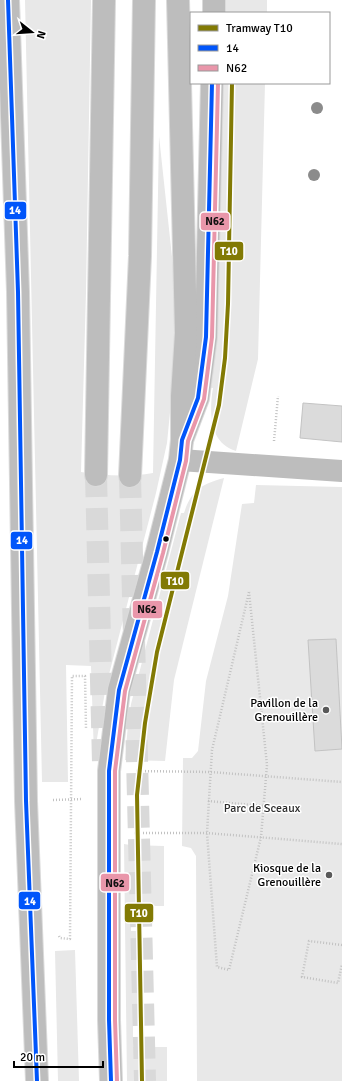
<svg xmlns="http://www.w3.org/2000/svg" width="342" height="1081" font-family="Signika,sans-serif">
  <style>
    .green { fill: #e8e8e8 }
    .building { fill: #dbdbdb; stroke: #c3c3c3 }
    .lines { fill: none; stroke-linecap: round; stroke-linejoin: round }
    .highway-tunnel { stroke: #d9d9d9; stroke-width: 22; stroke-dasharray: 22 11; stroke-linecap: butt }
    .major-casing { stroke: #dbdbdb; stroke-width: 24 }
    .highway-casing { stroke: #dbdbdb; stroke-width: 24 }
    .path { stroke: #c2c2c2; stroke-width: 2.5; stroke-dasharray: 1 2; stroke-linecap: butt }
    .minor { stroke: #bdbdbd; stroke-width: 22 }
    .major { stroke: #bdbdbd; stroke-width: 22 }
    .highway { stroke: #bdbdbd; stroke-width: 22 }
    .bus-1-casing { stroke: #fff; stroke-width: 7 }
    .bus-2-casing { stroke: #fff; stroke-width: 7 }
    .bus-1 { stroke: #0055fa; stroke-width: 4 }
    .bus-2 { stroke: #e996aa; stroke-width: 4 }
    .tram-1-casing { stroke: #fff; stroke-width: 7 }
    .tram-1 { stroke: #827a04; stroke-width: 4 }
    .tree { fill: #8b8b8b }
    .bus-dot { fill: #000; stroke: #fff; stroke-width: 1.5 }
    .poi-dot { fill: #595959; stroke: #fff; stroke-width: 1.5 }
    .labels { text-anchor: middle; stroke-width: 3; stroke-linejoin: round; paint-order: stroke }
    .poi-label { font-size: 12px; fill: #000; stroke: #fff; text-anchor: end }
    .park-label { font-size: 12px; fill: #2c2c2c; stroke: #fff }
    .line-badge { stroke: #fff; stroke-width: 1.5 }
    .badge-label { font-size: 11px; text-anchor: middle; font-weight: bold; fill: #fff }
    .pale-badge-label { font-size: 11px; text-anchor: middle; font-weight: bold; fill: #111 }
  </style>
  <rect width="100%" height="100%" fill="#fff"/>
  <g class="green">
    <path d="M25,0H91L86,292L81,472C105,476 129,477 153,473L159,136L176,294V351L167,443L156,493L106,686L94,756L91,666L66,665L68,782H42Z"/>
    <path d="M221,0H267V13H220Z"/>
    <path d="M219,83H265L258,359L236,451C209,443 209,412 213,388L207,387Z"/>
    <path d="M224,478L174,680L165,761L125,760L128,724L131,704L181,513H184C191,491 201,484 224,478Z"/>
    <path d="M256,485L342,487V1081H197L196,856L191,848L182,846L183,758H192L198,751L206,681L228,596L242,504L254,503Z"/>
    <path d="M124,844L130,845L164,846V906H131V931H137L138,1023H133V1047H167V1081H127Z"/>
    <path d="M75,950L79,1081H58L55,951Z"/>
  </g>
  <g class="building">
    <path d="M303,403L342,406V442L300,438Z"/>
    <path d="M336,639L342,749L315,751L308,640Z"/>
  </g>
  <g class="lines">
    <g class="highway-tunnel">
      <path d="M96,475L103,763"/>
      <path d="M130,476L145,1081"/>
    </g>
    <defs>
      <g id="major">
        <path d="M8,0L18,292L26,801L37,1081"/>
        <path d="M214,13V0"/>
        <path d="M111,1081L109,1020V771L119,690L157,552L180,460L182,440L198,398L206,337L212,83"/>
      </g>
      <g id="highway">
        <path d="M178,0L186,333L182,396V440"/>
        <path d="M96,475L104,0"/>
        <path d="M130,476L140,256L144,0"/>
      </g>
    </defs>
    <use href="#major" class="major-casing"/>
    <use href="#highway" class="highway-casing"/>
    <g class="path">
      <path d="M274,441L278,396"/>
      <path d="M249,592L267,765L261,837L229,970L217,967L207,833L212,750Z"/>
      <path d="M136,771L210,772L342,782"/>
      <path d="M53,800L82,799"/>
      <path d="M208,801L263,806"/>
      <path d="M134,833H207L342,844"/>
      <path d="M59,936L60,938L70,939L72,676H85L86,728"/>
      <path d="M342,945L309,941L302,977L338,983L342,964"/>
    </g>
    <path class="minor" d="M180,460L342,471"/>
    <use href="#major" class="major"/>
    <use href="#highway" class="highway"/>
    <defs>
      <g id="bus-1">
        <path d="M8,0L18,292L26,801L37,1081"/>
        <path d="M111,1081L109,1020V771L119,690L157,552L180,460L182,440L198,398L206,337L212,83"/>
      </g>
      <path id="bus-2" d="M117,1081L115,1020V771L125,691L163,553L186,461L188,441L204,399L212,337L218,83"/>
    </defs>
    <use href="#bus-1" class="bus-1-casing"/>
    <use href="#bus-2" class="bus-2-casing"/>
    <use href="#bus-1" class="bus-1"/>
    <use href="#bus-2" class="bus-2"/>
    <defs>
      <path id="tram-1" d="M142,1081L137,795L145,723L157,652L219,405L225,358L228,304L232,83"/>
    </defs>
    <use href="#tram-1" class="tram-1-casing"/>
    <use href="#tram-1" class="tram-1"/>
  </g>
  <g class="tree">
    <circle cx="317" cy="108" r="6"/>
    <circle cx="314" cy="175" r="6"/>
  </g>
  <circle class="bus-dot" cx="166" cy="539" r="3.5"/>
  <g class="poi-dot">
    <circle cx="326" cy="710" r="4"/>
    <circle cx="329" cy="875" r="4"/>
  </g>
  <g class="labels">
    <g class="poi-label">
      <text x="318" y="707">Pavillon de la<tspan x="318" dy="14">Grenouillère</tspan></text>
      <text x="321" y="872">Kiosque de la<tspan x="321" dy="14">Grenouillère</tspan></text>
    </g>
    <g class="park-label">
      <text x="262" y="812">Parc de Sceaux</text>
    </g>
  </g>
  <g class="line-badge">
    <rect x="4" y="201" width="23" height="19" rx="4" fill="#0055fa"/>
    <rect x="200" y="212" width="30" height="19" rx="4" fill="#e996aa"/>
    <rect x="214" y="241" width="30" height="20" rx="4" fill="#827a04"/>
    <rect x="10" y="531" width="23" height="19" rx="4" fill="#0055fa"/>
    <rect x="160" y="571" width="30" height="19" rx="4" fill="#827a04"/>
    <rect x="132" y="600" width="31" height="19" rx="4" fill="#e996aa"/>
    <rect x="100" y="873" width="30" height="19" rx="4" fill="#e996aa"/>
    <rect x="18" y="891" width="23" height="19" rx="4" fill="#0055fa"/>
    <rect x="124" y="903" width="30" height="20" rx="4" fill="#827a04"/>
  </g>
  <g class="badge-label">
    <text x="15" y="214">14</text>
    <text x="229" y="255">T10</text>
    <text x="22" y="544">14</text>
    <text x="175" y="585">T10</text>
    <text x="30" y="905">14</text>
    <text x="139" y="917">T10</text>
  </g>
  <g class="pale-badge-label">
    <text x="215" y="225">N62</text>
    <text x="147" y="613">N62</text>
    <text x="115" y="887">N62</text>
  </g>
  <rect x="190" y="12" width="140" height="72" fill="#ffffff" stroke="#999999"/>
  <rect x="198" y="25" width="20" height="6" fill="#827a04" stroke="#999999"/>
  <text x="226" y="32" font-size="12" fill="#000000">Tramway T10</text>
  <rect x="198" y="45" width="20" height="6" fill="#0055fa" stroke="#999999"/>
  <text x="226" y="52" font-size="12" fill="#000000">14</text>
  <rect x="198" y="65" width="20" height="6" fill="#e996aa" stroke="#999999"/>
  <text x="226" y="72" font-size="12" fill="#000000">N62</text>
  <g transform="translate(32 32) rotate(107)" stroke="#ffffff" stroke-width="3" paint-order="stroke">
  <path d="M0-3L7 15L0 10L-7 15Z" fill="#000000"/>
  <text y="-6" font-size="11" font-weight="bold" text-anchor="middle" fill="#000000">N</text>
  </g>
  <path d="M14 1061v6h89v-6" fill="none" stroke="#000000" stroke-width="2"/>
  <text x="20" y="1061" font-size="12" fill="#000000" stroke="#ffffff" stroke-width="3" paint-order="stroke">20 m</text>
</svg>
